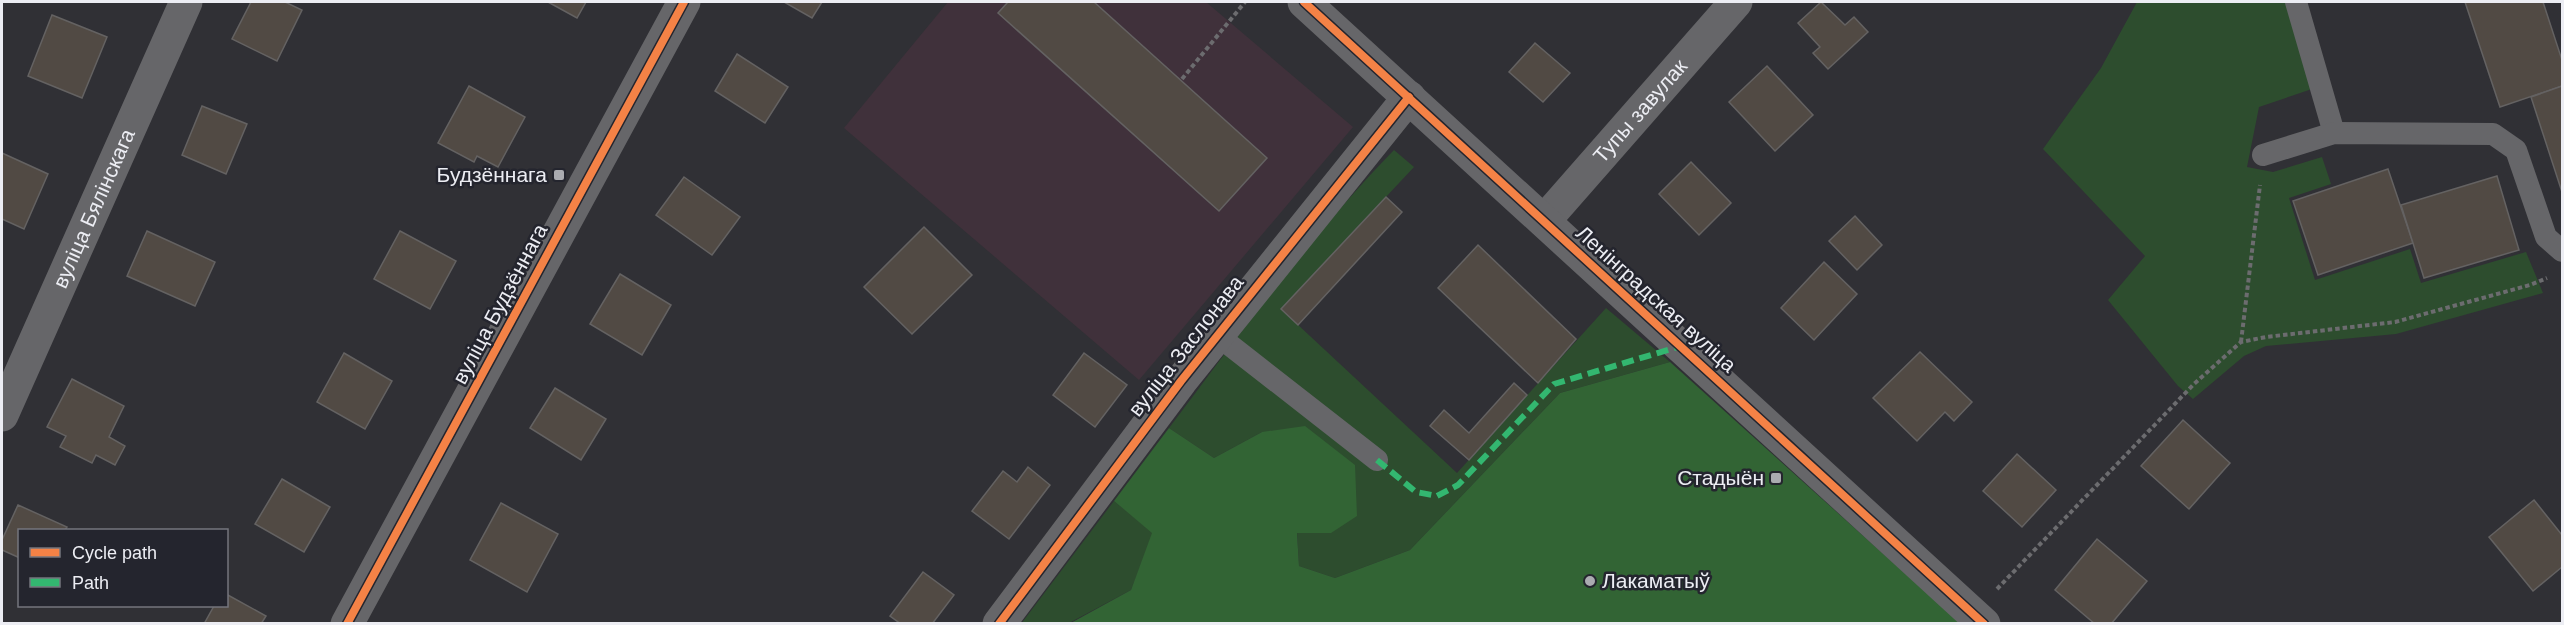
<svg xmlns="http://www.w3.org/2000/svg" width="2564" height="625" font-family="Helvetica,sans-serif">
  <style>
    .industrial { fill: #40313b }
    .green { fill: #2d4d2e }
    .forest { fill: #326434 }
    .building { fill: #514a44; stroke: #646262; stroke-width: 1.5 }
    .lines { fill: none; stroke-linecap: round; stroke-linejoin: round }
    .path { stroke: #6c6c6f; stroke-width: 4; stroke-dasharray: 4.5 3; stroke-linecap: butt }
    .service { stroke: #666669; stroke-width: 22 }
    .minor { stroke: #666669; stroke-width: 33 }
    .tertiary { stroke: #666669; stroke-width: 33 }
    .quiet { stroke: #33b770; stroke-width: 6; stroke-dasharray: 12 6; stroke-linecap: butt }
    .cycleway-casing { stroke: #24252e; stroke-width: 11 }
    .cycleway { stroke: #f48246; stroke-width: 8 }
    .poi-dot { fill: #aaabb0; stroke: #24252e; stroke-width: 2 }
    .labels { text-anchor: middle; stroke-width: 5; stroke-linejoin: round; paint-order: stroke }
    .street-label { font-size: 21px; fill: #ecedf3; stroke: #24252e }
    .poi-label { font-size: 21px; fill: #ecedf3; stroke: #24252e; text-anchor: end }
  </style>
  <rect width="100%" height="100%" fill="#303035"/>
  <path class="industrial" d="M948,2H1206L1353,127L1139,380L844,128Z"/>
  <g class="green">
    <path d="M2137,2H2286L2312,89L2259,107L2247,167L2273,172L2322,157L2331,184L2289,198L2315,280L2410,249L2421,283L2526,252L2543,293L2396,334L2266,346L2244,356L2193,399L2178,386L2108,300L2145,256L2043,149L2101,68Z"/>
    <path d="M1394,150L1414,167L1281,309L1457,473L1606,308L1670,362L1560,393L1410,550L1335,578L1299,566L1297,532L1331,533L1262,432L1214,458L1169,428C1241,333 1311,235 1394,150Z"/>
    <path d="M1114,501L1153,533L1131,590L1069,623L1021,624Z"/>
  </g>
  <path class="forest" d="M1670,362L1960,623L1069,624L1131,590L1152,533L1114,501L1169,428L1214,458L1262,432L1305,426L1355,465L1357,516L1331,533H1297L1299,566L1335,578L1410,550L1560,393Z"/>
  <g class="building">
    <path d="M251,2H285L302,10L277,61L232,39Z"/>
    <path d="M548,2H586L577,18Z"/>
    <path d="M784,2H822L812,18Z"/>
    <path d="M1008,2H1094L1267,158L1219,211L998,13Z"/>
    <path d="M1821,2L1845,25L1854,17L1868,32L1828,69L1813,53L1820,47L1798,23Z"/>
    <path d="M2465,2H2543L2562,60V86L2500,107Z"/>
    <path d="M52,15L107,37L82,98L28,76Z"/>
    <path d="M1535,43L1570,73L1543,102L1509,72Z"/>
    <path d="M737,54L788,87L765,123L715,91Z"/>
    <path d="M1767,66L1813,115L1775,151L1729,102Z"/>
    <path d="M469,86L525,117L498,167L477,156L474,162L438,143Z"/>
    <path d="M2562,86V192L2531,97Z"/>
    <path d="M202,106L247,124L226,174L182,155Z"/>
    <path d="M2,153L48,174L24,229L2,219Z"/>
    <path d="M1691,162L1731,203L1699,235L1659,194Z"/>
    <path d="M2388,169L2413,243L2318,275L2293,201Z"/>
    <path d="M2497,176L2519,250L2424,278L2401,205Z"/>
    <path d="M684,177L740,217L712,255L656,215Z"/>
    <path d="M1386,197L1402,212L1298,325L1281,309Z"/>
    <path d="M1855,216L1882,245L1857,270L1829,241Z"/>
    <path d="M924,227L972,275L912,334L864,287Z"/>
    <path d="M147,231L215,262L195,306L127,276Z"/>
    <path d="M400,231L456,261L430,309L374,279Z"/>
    <path d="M1478,245L1576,339L1538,383L1438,288Z"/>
    <path d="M1824,262L1857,294L1814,340L1781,308Z"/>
    <path d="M620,274L671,305L642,355L590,324Z"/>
    <path d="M1920,352L1972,402L1954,421L1945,412L1917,441L1873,398Z"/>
    <path d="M344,353L392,381L365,429L317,402Z"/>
    <path d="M1084,353L1127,385L1095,427L1053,395Z"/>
    <path d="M72,379L124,406L109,437L125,446L115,465L96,455L92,463L60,447L66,436L47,427Z"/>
    <path d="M1514,383L1527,395L1469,460L1430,426L1444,410L1469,433Z"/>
    <path d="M555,388L606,419L581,460L530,428Z"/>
    <path d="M2183,420L2230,463L2189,509L2141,466Z"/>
    <path d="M2017,454L2056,490L2022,527L1983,491Z"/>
    <path d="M1028,467L1050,485L1009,539L972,511L1003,471L1017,482Z"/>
    <path d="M282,479L330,507L304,552L255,524Z"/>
    <path d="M2534,500L2562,535V567L2533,591L2489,537Z"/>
    <path d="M501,503L558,534L527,592L470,560Z"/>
    <path d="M18,505L67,527L65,530H20V558L2,550V540Z"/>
    <path d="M2097,539L2147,581L2111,624H2095L2055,590Z"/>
    <path d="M923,572L954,595L932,624H901L890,616Z"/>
    <path d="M226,594L266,616L261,624H204L214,606H226Z"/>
  </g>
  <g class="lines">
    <g class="path">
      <path d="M1182,79L1245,2"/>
      <path d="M2241,342L2260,185"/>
      <path d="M1997,589L2194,384L2241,342L2266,337L2395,322L2530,285L2547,278"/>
    </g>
    <g class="service">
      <path d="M2296,2L2334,133"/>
      <path d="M2263,155L2334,133L2493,134L2516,150L2546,237L2562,251"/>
      <path d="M1217,335L1377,460"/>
    </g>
    <g class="minor">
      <path id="s1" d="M1544,221L1736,2"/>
      <path id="s2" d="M2,415L186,2"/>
      <path d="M999,624L1181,381L1409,97"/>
    </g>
    <g class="tertiary">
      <path d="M1304,2L1984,624"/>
      <path d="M347,624L684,2"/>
    </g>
    <path class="quiet" d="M1377,460L1416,492L1437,496L1458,485L1554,384L1681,346"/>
    <defs>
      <g id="cycleway">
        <path d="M1304,2L1984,624"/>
        <path d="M347,624L684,2"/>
        <path d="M999,624L1181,381L1409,97"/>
      </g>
    </defs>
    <use href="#cycleway" class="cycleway-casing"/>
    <use href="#cycleway" class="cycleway"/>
  </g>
  <g class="poi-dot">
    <rect x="553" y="169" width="12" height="12" rx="3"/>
    <rect x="1770" y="472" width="12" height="12" rx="3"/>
    <circle cx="1590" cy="581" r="6"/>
  </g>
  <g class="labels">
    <g class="street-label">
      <text dy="7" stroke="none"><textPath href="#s1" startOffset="146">Тупы завулак</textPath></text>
      <text dy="7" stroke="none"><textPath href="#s2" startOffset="226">вуліца Бялінскага</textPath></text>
      <text transform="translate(1656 299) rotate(42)" y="7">Ленінградская вуліца</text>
      <text transform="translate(500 304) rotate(-62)" y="7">вуліца Будзённага</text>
      <text transform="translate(1186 346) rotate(-52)" y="7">вуліца Заслонава</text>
    </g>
    <g class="poi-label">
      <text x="547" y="182">Будзённага</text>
      <text x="1764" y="485">Стадыён</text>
      <text x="1602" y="588" text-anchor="start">Лакаматыў</text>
    </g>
  </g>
  <rect width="2564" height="625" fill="none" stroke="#ecedf3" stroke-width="6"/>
  <rect x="18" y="529" width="210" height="78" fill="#24252e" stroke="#74757d" stroke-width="1.5"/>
  <rect x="30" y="548" width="30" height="9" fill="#f48246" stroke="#74757d" stroke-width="1.5"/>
  <text x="72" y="559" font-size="18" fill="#ecedf3">Cycle path</text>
  <rect x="30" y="578" width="30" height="9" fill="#33b770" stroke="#74757d" stroke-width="1.5"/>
  <text x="72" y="589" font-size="18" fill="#ecedf3">Path</text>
</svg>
